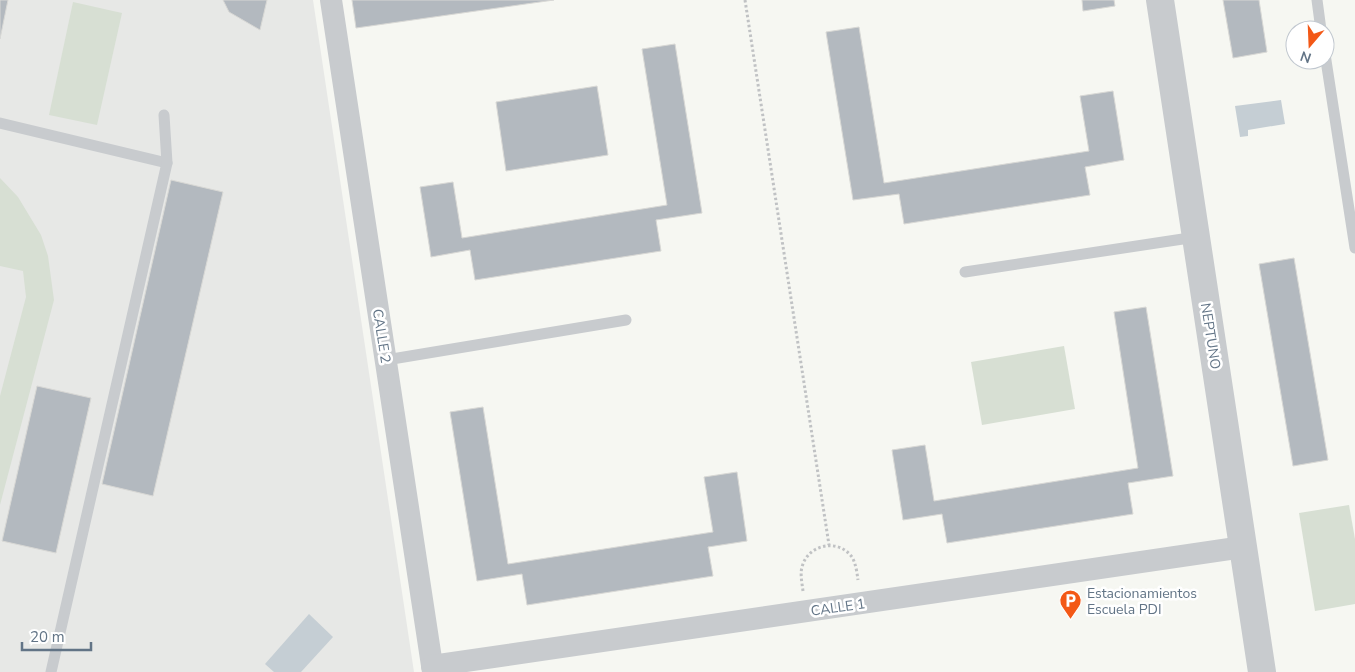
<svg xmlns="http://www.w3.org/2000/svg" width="1355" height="672" font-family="'Nunito Sans',sans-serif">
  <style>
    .built { fill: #e7e8e6 }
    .green { fill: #d7dfd3 }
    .water { fill: #c5ced4 }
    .building { fill: #b3b9bf; stroke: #d8d8d5 }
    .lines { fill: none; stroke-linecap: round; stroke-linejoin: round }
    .path { stroke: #c0c2c4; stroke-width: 3; stroke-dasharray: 2.5 2.5; stroke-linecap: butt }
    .service { stroke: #c8cbce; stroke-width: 11 }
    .minor { stroke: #c8cbce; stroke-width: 22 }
    .tertiary { stroke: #c8cbce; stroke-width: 28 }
    .labels { text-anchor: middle; stroke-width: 5; stroke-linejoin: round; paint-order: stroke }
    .street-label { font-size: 14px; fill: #627486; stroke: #fff }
    .poi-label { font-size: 14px; fill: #627486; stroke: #fff; text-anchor: start }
  </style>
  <rect width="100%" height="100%" fill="#f6f7f2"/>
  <path class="built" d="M0,0H313L414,672H0Z"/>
  <g class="green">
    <path d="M73,2L122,13L97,125L49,115Z"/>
    <path d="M0,178L18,197L41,235L48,256L54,300L0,505V396L26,297L23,271L0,266Z"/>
    <path d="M1064,346L1075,409L982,425L971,362Z"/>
    <path d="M1349,505L1355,539V604L1315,611L1299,513Z"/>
  </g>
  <g class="water">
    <path d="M1281,100L1285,124L1248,130V136L1240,137L1235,106Z"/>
    <path d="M309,614L333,637L301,672H274L265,664Z"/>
  </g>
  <g class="building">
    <path d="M0,0H8L0,39Z"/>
    <path d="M223,0H267L260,30L229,12Z"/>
    <path d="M352,0H554L356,28Z"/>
    <path d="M1082,0H1114L1115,6L1083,11Z"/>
    <path d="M1223,0H1259L1267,52L1233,58Z"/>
    <path d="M859,27L884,183L1089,151L1080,96L1113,91L1124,160L1085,167L1090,195L904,224L899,194L853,200L826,32Z"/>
    <path d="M675,44L702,213L656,220L661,251L475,280L470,250L431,257L420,187L453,182L462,238L667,205L642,49Z"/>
    <path d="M597,86L608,155L506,171L496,102Z"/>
    <path d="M171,180L223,192L153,496L102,484Z"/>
    <path d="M1294,258L1328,460L1293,466L1259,264Z"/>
    <path d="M1146,307L1173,476L1128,483L1133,514L947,543L942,514L903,520L892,450L925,445L934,501L1138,468L1114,312Z"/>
    <path d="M37,386L91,398L56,553L2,541Z"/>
    <path d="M483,407L508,564L713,532L704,477L737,472L747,541L708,547L713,576L527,605L522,574L477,581L450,412Z"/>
  </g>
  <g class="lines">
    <g class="path">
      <path d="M745,0L829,545"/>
      <path d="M803,591C802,583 800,574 802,567C808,544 838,538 852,557C856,564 857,573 858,580"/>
    </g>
    <g class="service">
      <path d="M1317,0L1321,30"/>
      <path d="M1325,54L1355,248"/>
      <path d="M0,123L167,163"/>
      <path d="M965,272L1196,237"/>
      <path d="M386,360L626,320"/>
      <path d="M51,672L167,163L164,115"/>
    </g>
    <g class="minor">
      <path d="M331,0L433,672"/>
      <path d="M432,666L1243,547"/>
    </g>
    <path class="tertiary" d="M1160,0L1262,672"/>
  </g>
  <defs>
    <symbol id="parking-pin" viewBox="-11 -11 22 30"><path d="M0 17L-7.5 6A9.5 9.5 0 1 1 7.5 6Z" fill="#f35816" stroke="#fff"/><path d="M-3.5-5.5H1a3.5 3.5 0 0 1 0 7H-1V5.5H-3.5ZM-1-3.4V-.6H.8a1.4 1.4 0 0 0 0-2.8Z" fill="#fff"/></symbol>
  </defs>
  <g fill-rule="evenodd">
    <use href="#parking-pin" x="1058" y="588" width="25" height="34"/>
  </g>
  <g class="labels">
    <g class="street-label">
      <text transform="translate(382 336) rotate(81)" y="5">CALLE 2</text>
      <text transform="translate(1211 336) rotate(81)" y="5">NEPTUNO</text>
      <text transform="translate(838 607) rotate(-8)" y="5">CALLE 1</text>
    </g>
    <g class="poi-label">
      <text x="1087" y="598">Estacionamientos<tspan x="1087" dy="16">Escuela PDI</tspan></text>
    </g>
  </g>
  <g transform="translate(1310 45) rotate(199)"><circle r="24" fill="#ffffff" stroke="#c0c7cf"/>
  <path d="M0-4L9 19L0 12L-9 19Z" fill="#f35816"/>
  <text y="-8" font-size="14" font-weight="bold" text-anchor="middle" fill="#627486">N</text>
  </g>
  <path d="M22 642v8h69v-8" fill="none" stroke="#627486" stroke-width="2.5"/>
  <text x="30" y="642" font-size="15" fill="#627486" stroke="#ffffff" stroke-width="4" paint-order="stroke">20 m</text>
</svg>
